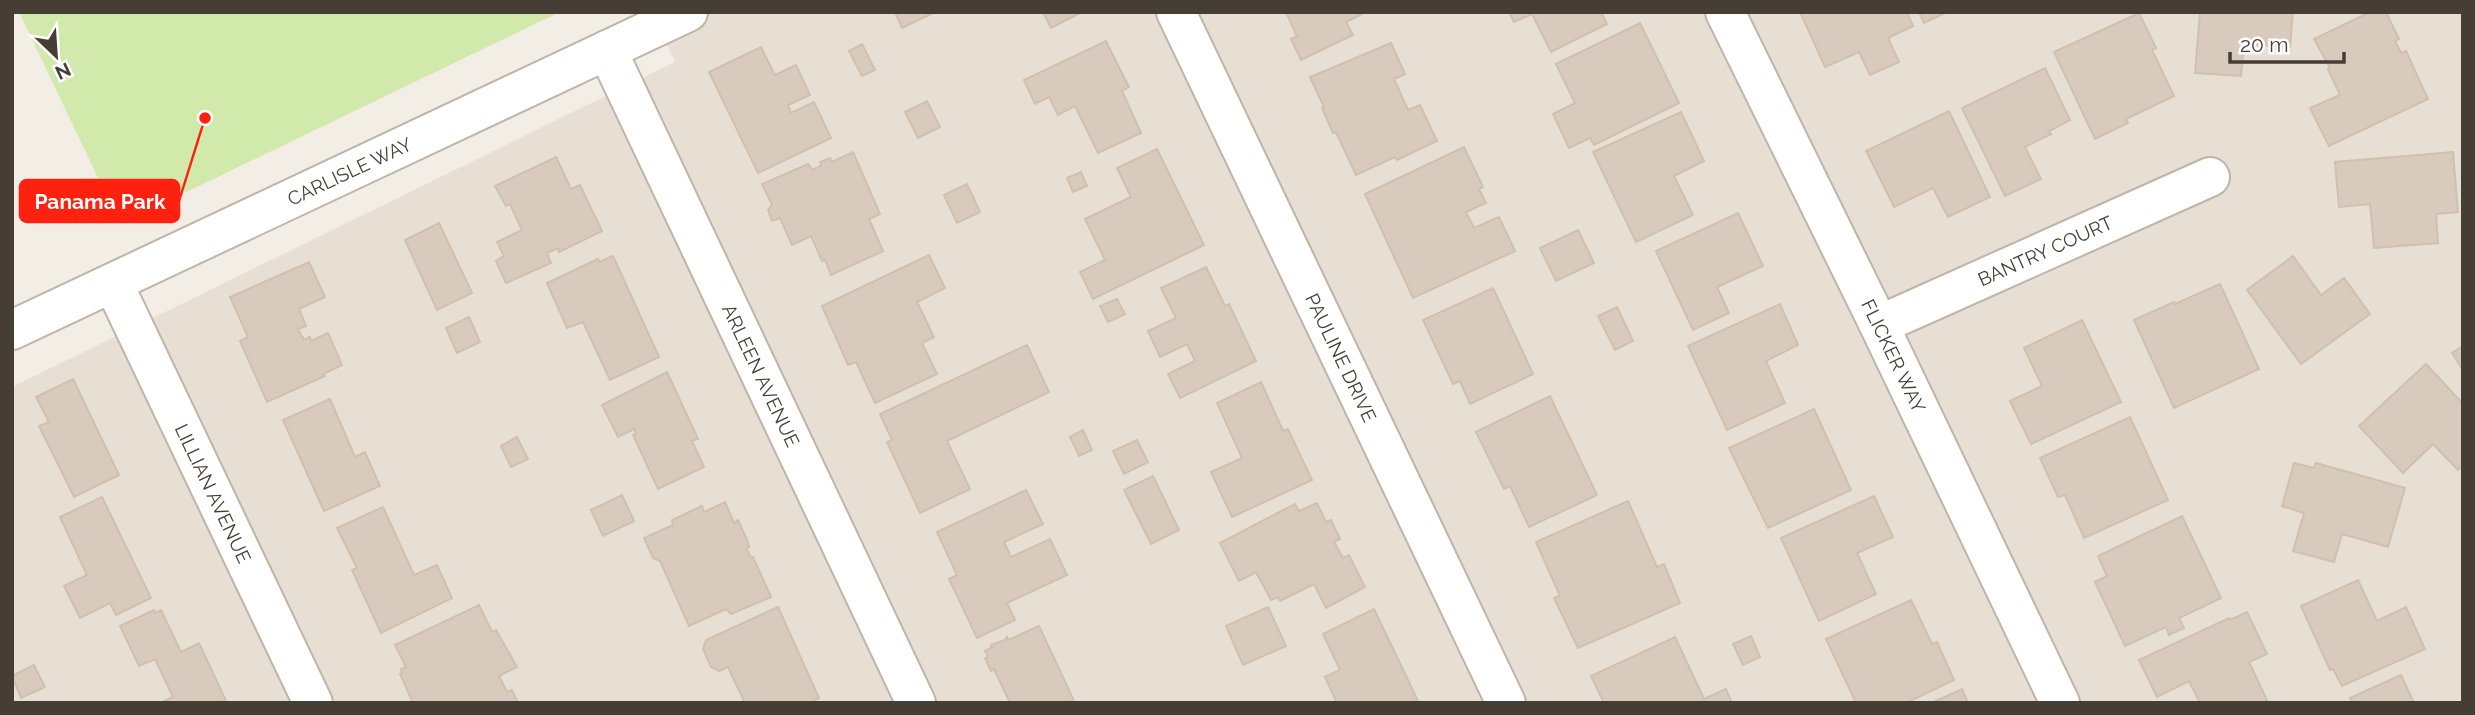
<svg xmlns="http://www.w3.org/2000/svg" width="2475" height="715" font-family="Raleway,sans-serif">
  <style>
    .residential { fill: #e7dfd3 }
    .green { fill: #d2e9ac }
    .building { fill: #d8cbbd; stroke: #d0c0ad; stroke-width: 2 }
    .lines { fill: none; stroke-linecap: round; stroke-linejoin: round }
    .minor-casing { stroke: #bfb5a7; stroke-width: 42 }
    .minor { stroke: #fff; stroke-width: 38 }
    .labels { text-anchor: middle; stroke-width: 7; stroke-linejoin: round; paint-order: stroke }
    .street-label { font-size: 19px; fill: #463e34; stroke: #fff }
    .leader { fill: none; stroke: #ff2110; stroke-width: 2.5 }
    .callout-dot { fill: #ff2110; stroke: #fff; stroke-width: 2.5 }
    .callout { fill: #ff2110; stroke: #ff2110; stroke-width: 2.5 }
    .callout-label { font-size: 21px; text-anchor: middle; font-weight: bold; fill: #fff }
  </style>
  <rect width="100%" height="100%" fill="#f3eee5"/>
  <path class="residential" d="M651,12H2463V703H12V387L675,62Z"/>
  <path class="green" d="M19,12H560L120,224Z"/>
  <g class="building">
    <path d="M895,12H935L902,28Z"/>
    <path d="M1043,12H1082L1051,28Z"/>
    <path d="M1286,12H1366L1346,22L1353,35L1301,60L1291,39L1297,36Z"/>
    <path d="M1509,12H1601L1607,24L1551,52L1532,14L1514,22Z"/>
    <path d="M1800,12H1907L1913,26L1888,38L1899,62L1870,75L1859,52L1825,67Z"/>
    <path d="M1919,12H1947L1924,23Z"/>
    <path d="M2200,12H2293L2290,47L2244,44L2241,76L2195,73Z"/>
    <path d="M2370,12H2386L2399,39L2395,41L2401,53L2406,51L2428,99L2329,146L2310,108L2340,95L2328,69L2330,68L2314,39Z"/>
    <path d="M2139,13L2156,48L2152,50L2174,96L2126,119L2128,123L2095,139L2054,52Z"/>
    <path d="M1640,23L1679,103L1594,145L1590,138L1569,148L1553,114L1575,103L1556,64Z"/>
    <path d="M1106,41L1129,87L1122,91L1141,133L1098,153L1075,106L1058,115L1049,97L1035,104L1024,80Z"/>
    <path d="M1391,43L1405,74L1394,79L1408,110L1420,105L1437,141L1397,160L1395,157L1356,175L1336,132L1333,133L1322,108L1324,107L1310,77Z"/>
    <path d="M862,44L875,70L862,76L849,51Z"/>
    <path d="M761,47L775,75L796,65L810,95L788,105L791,113L814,102L831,138L758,173L709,72Z"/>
    <path d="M2045,68L2070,120L2049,131L2051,134L2025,147L2041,179L2005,196L1962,108Z"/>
    <path d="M927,101L940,127L918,138L905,112Z"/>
    <path d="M1949,111L1990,197L1948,217L1933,188L1894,207L1866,151Z"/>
    <path d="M1681,112L1704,161L1674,176L1693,215L1636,242L1593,152Z"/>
    <path d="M1464,147L1483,187L1479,189L1486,203L1466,212L1474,228L1499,217L1515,251L1413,298L1365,194Z"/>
    <path d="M1157,149L1204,245L1093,299L1080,272L1105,260L1085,219L1131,197L1117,168Z"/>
    <path d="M853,152L880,214L869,219L883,251L831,275L825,260L822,261L811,236L792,245L780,218L772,221L768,210L772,205L762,184L808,164L812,170L821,166L820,162L830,158L832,162Z"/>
    <path d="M2453,152L2458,212L2436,214L2438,243L2374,248L2370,204L2339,207L2335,162Z"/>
    <path d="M556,157L571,189L580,185L602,231L559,252L558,248L547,253L551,263L506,283L496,261L504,256L497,242L522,230L510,204L506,206L495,186Z"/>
    <path d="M1081,172L1087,186L1073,192L1067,178Z"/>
    <path d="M967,184L980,212L957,223L944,195Z"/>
    <path d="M1738,213L1763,266L1717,287L1729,313L1693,330L1656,251Z"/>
    <path d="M439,223L472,293L437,310L405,240Z"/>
    <path d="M1578,230L1594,263L1556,281L1540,248Z"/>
    <path d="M929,255L945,288L917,302L934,337L922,343L937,374L875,403L856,362L848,365L822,306Z"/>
    <path d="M613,256L659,357L610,380L583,322L567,328L547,283L598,259L599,262Z"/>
    <path d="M2293,256L2321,295L2344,278L2370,314L2301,364L2247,290Z"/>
    <path d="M309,262L325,297L299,309L306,326L298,329L304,340L310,337L311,341L328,333L342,365L323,374L325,376L267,402L240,341L248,337L230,297Z"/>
    <path d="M1206,267L1225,306L1229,304L1256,361L1180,398L1168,374L1195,361L1187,344L1160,357L1148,331L1176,318L1161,288Z"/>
    <path d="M2220,284L2259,369L2174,408L2134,320L2174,302L2175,304Z"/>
    <path d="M1493,288L1533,374L1470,404L1460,381L1453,384L1423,320Z"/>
    <path d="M1117,299L1125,314L1108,322L1100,306Z"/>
    <path d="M1780,304L1798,345L1766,361L1785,403L1727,430L1688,346Z"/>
    <path d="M1617,307L1633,341L1615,350L1598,316Z"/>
    <path d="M469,317L480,342L457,353L446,328Z"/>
    <path d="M2082,320L2121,402L2031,444L2010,401L2042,386L2024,348Z"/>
    <path d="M1027,345L1049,392L947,441L970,489L920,513L887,442L892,440L880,414Z"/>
    <path d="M2463,346V370L2452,353Z"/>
    <path d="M2426,364L2463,404V465L2458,470L2433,444L2403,473L2359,426Z"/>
    <path d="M667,372L698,439L692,441L704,467L658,489L633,435L636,434L634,429L618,437L602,405Z"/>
    <path d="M73,379L119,475L74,497L39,426L49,422L36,397Z"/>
    <path d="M1261,382L1283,431L1288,429L1312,480L1232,517L1211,472L1242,458L1217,403Z"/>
    <path d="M1550,396L1597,495L1529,527L1510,486L1504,489L1476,432Z"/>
    <path d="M330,399L355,457L365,452L380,486L324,511L283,420Z"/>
    <path d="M1814,409L1851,490L1768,528L1729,448Z"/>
    <path d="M2130,417L2168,500L2084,538L2065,495L2058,497L2040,458Z"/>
    <path d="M1083,430L1092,450L1079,456L1070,437Z"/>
    <path d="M517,437L528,459L511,467L501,446Z"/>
    <path d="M1137,440L1148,462L1124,474L1113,451Z"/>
    <path d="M2294,463L2314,468L2316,463L2405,488L2388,547L2342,534L2334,562L2293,551L2304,513L2282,506Z"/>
    <path d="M1153,476L1179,530L1151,544L1124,490Z"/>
    <path d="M1026,490L1043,524L1004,542L1011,557L1050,539L1067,575L1007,603L1015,620L977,638L949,579L957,575L937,532Z"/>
    <path d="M622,495L634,521L603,536L591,510Z"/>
    <path d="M1874,496L1893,537L1857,553L1876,594L1819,621L1781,538Z"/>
    <path d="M102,497L151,598L116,615L110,603L80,618L64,586L87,575L60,517Z"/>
    <path d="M1628,501L1657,567L1664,564L1680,603L1578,648L1554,598L1560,596L1536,542Z"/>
    <path d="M725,502L734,523L738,520L748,542L749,547L746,548L751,558L753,557L771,597L731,614L726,609L689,626L660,561L653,558L644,538L673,525L672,520L702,506L704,512Z"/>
    <path d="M1317,503L1326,522L1331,520L1340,539L1334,542L1343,558L1349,555L1365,587L1326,608L1314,584L1280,601L1278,597L1271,600L1256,572L1239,581L1220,543L1295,504L1299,511Z"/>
    <path d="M383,507L414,575L437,565L452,598L381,633L352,570L357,568L337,528Z"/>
    <path d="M2182,516L2221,598L2179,618L2184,628L2169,635L2166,627L2125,646L2095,582L2107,576L2098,556Z"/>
    <path d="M2358,580L2377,621L2406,607L2425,649L2342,686L2333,669L2330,670L2301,606Z"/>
    <path d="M1911,600L1932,644L1937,642L1954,680L1906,703H1856L1826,639Z"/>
    <path d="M479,605L492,632L496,630L517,667L499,676L507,692L512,690L518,703H413L400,674L402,673L401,669L406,667L395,645Z"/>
    <path d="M778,607L819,698L809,703H739L744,701L728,667L719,671L711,667L703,649L706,640Z"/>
    <path d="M1268,607L1286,646L1243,665L1226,626Z"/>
    <path d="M1374,609L1419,703H1337L1325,677L1340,670L1323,634Z"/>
    <path d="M154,610L155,613L161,610L181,652L199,643L227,703H160L173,697L155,659L139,666L120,626Z"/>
    <path d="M2247,612L2267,654L2249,662L2267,700L2262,703H2200L2189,681L2157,697L2139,660L2229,618L2230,620Z"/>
    <path d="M1039,626L1075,703H1010L994,669L991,671L985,658L988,657L985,651L992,647L991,645L1005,640L1007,637L1008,640Z"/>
    <path d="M1751,636L1760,657L1743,665L1733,644Z"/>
    <path d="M1675,637L1704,699L1726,689L1732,703H1604L1591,676Z"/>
    <path d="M34,665L45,687L21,698L12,676Z"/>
    <path d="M2401,675L2414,703H2353L2350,698Z"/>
    <path d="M1962,689L1968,703H1931Z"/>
  </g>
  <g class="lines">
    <defs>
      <g id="minor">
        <path id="s1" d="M1176,12L1506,703"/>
        <path id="s2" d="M1725,12L1879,325L2060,703"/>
        <path id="s3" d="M607,50L916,703"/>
        <path id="s4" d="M113,283L313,703"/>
        <path id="s5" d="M1879,325L2210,177"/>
        <path id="s6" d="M12,330L688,12"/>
      </g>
    </defs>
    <use href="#minor" class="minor-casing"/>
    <use href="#minor" class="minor"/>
  </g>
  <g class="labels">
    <g class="street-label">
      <text dy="7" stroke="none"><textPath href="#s6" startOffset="373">CARLISLE WAY</textPath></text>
      <text dy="7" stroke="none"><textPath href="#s5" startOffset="182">BANTRY COURT</textPath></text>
      <text dy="7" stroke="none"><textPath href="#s2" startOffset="383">FLICKER WAY</textPath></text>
      <text dy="7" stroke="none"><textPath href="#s1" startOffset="383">PAULINE DRIVE</textPath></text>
      <text dy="7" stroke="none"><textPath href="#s3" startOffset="360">ARLEEN AVENUE</textPath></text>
      <text dy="7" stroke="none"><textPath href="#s4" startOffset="233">LILLIAN AVENUE</textPath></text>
    </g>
  </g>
  <path class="leader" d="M205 118L179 201"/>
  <circle class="callout-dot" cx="205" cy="118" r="7"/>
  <rect class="callout" x="20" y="180" width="159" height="42" rx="7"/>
  <g class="callout-label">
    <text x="100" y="209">Panama Park</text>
  </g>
  <rect width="2475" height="715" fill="none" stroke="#463e34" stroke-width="28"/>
  <g transform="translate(56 56) rotate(155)" stroke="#ffffff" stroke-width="5" paint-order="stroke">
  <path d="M0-5L12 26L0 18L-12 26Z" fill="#463e34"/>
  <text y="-10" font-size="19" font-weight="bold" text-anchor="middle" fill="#463e34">N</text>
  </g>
  <path d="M2230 52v10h114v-10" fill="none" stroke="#463e34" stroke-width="3.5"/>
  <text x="2240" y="52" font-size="21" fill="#463e34" stroke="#ffffff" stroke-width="5" paint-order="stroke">20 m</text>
</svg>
